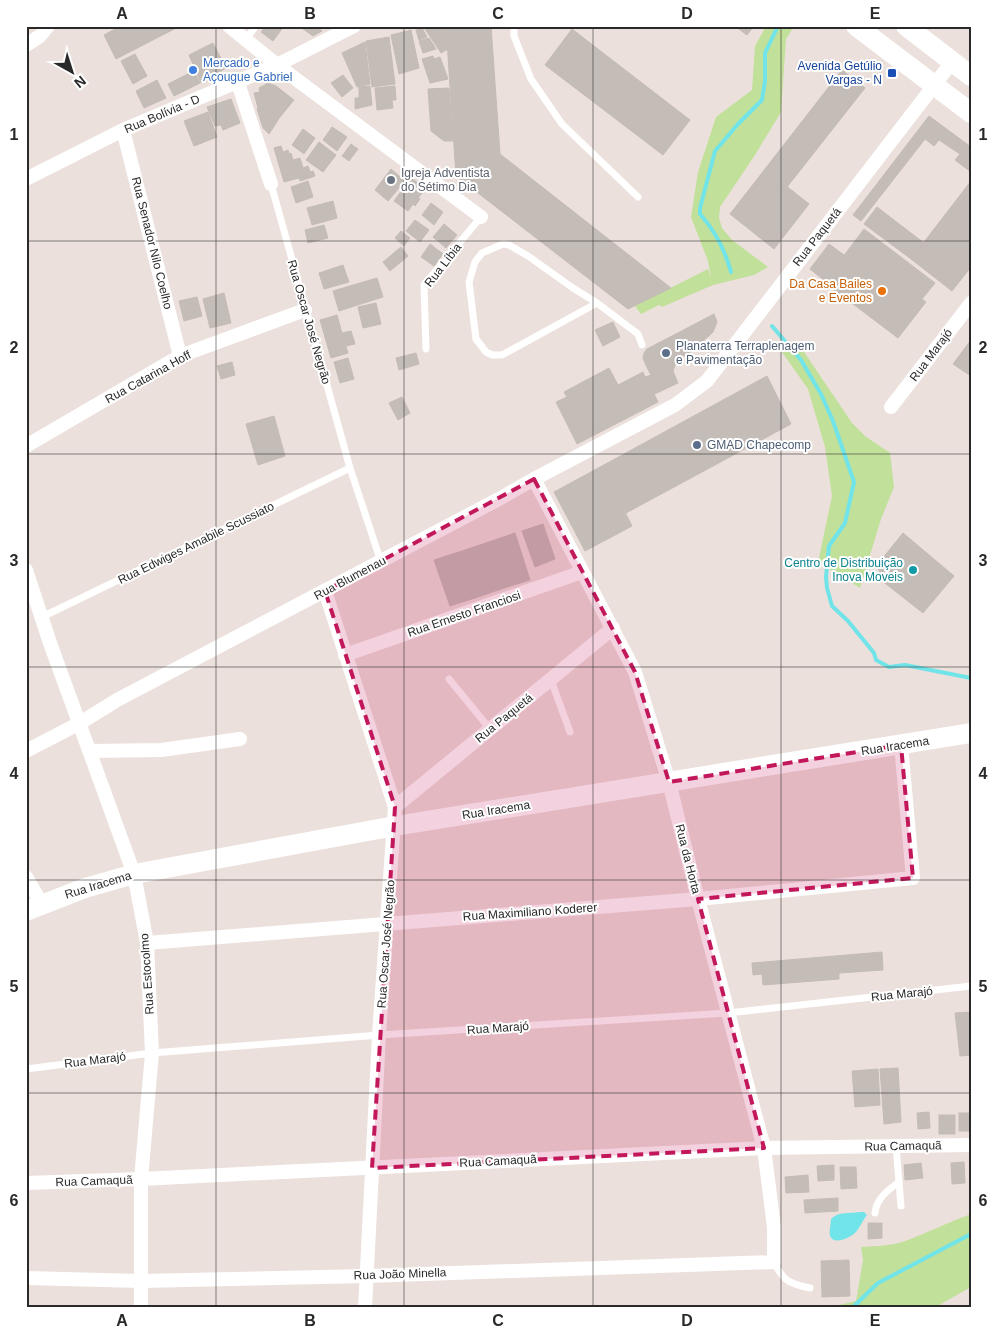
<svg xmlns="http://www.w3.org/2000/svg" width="997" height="1334" font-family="Helvetica,sans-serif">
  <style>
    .green { fill: #c1e099 }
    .water { fill: #71e4e9 }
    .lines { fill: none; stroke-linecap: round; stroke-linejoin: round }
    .stream { stroke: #71e4e9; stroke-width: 4 }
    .building { fill: #c3bcb7; stroke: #c6bcb5 }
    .path { stroke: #c3c3c3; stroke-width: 2.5; stroke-dasharray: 4 2.5; stroke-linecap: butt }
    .lane { stroke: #fff; stroke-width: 7 }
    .street { stroke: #fff; stroke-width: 14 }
    .secondary { stroke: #fff; stroke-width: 20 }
    .marked { fill: #c2185b; fill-opacity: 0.2; stroke: #c2185b; stroke-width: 4; stroke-dasharray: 10 6; stroke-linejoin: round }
    .grid { fill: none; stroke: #292929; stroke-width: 1; stroke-opacity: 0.55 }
    .shop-dot { fill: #3f7fe0; stroke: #fff; stroke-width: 2 }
    .transit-dot { fill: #1a4fb4; stroke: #fff; stroke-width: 2 }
    .worship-dot { fill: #6b7280; stroke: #fff; stroke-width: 2 }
    .food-dot { fill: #e8710a; stroke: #fff; stroke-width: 2 }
    .service-dot { fill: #5c6f8a; stroke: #fff; stroke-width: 2 }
    .culture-dot { fill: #0f9aa8; stroke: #fff; stroke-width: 2 }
    .labels { text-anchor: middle; stroke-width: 4; stroke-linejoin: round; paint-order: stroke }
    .shop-label { font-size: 12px; fill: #366cbe; stroke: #fff; text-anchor: start }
    .transit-label { font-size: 12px; fill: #164399; stroke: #fff; text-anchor: end }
    .street-label { font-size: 12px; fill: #292929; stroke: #fff }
    .worship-label { font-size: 12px; fill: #5b616d; stroke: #fff; text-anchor: start }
    .food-label { font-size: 12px; fill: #c56008; stroke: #fff; text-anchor: end }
    .service-label { font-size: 12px; fill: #4e5e75; stroke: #fff; text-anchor: start }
    .culture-label { font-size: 12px; fill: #0d838f; stroke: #fff; text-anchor: end }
    .neatline { fill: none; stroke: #292929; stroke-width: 2 }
    .grid-label { font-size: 16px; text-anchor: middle; font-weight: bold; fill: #292929 }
  </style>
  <rect width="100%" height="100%" fill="#ebe0db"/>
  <g class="green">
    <path d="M766,26H794L786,39L781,112L755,155L720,207L719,218L722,228L732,240L768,267L754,275L713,285L662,307L659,305L641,314L635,306L708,269L711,278L708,261L691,217L698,172L716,117L752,90L755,46Z"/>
    <path d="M775,342L798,343L852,423L865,436L890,453L894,487L881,519L860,588L823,565L819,558L832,496L825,447L808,389Z"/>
    <path d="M971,1214V1287L934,1308H810L816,1305H839L856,1301L863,1260L861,1247C876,1246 893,1246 908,1240C929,1232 949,1222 971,1214Z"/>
  </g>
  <path class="water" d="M860,1212H864L867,1215C862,1221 860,1228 855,1233C851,1237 834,1246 830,1236C829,1231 831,1224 831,1219C839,1211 849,1214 860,1212Z"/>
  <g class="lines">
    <g class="stream">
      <path d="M731,272C725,250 716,232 700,214V208L715,151L738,124L762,100L765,81V53L778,26"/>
      <path d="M772,326L801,360L821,394L833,421L854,482L845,523L829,546L826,577L827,588L832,606L848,621L874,653L876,660L889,667L905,665L971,678"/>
      <path d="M852,1308L878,1283L971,1234"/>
    </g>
  </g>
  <g class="building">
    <path d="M121,26H180L116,59L104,35Z"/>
    <path d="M266,26H284L273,41L261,32Z"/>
    <path d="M299,26H316L322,31L313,36Z"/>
    <path d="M423,26H446L448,49L441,53Z"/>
    <path d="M446,26H491L500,154L671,288L628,309L456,176Z"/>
    <path d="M735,26H754L747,35Z"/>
    <path d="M422,28L427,37L419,40L416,30Z"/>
    <path d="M572,29L690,120L663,155L545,65Z"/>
    <path d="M411,30L419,68L399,74L391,35Z"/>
    <path d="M389,37L395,84L372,87L366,41Z"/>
    <path d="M429,38L436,49L423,53L419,41Z"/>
    <path d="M365,42L370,84L357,87L342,53Z"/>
    <path d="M213,43L226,68L201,83L189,55Z"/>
    <path d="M135,54L147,76L133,84L121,61Z"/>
    <path d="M433,56L434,59L440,57L448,79L430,83L422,59Z"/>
    <path d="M842,70L865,88L787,187L765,169Z"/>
    <path d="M194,71L200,83L174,96L168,84Z"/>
    <path d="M343,75L353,88L342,97L331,83Z"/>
    <path d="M157,80L166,98L144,108L136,91Z"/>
    <path d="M268,83L276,86L294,100L280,117L262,102L259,88Z"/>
    <path d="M370,86L372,105L355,109V98H359V87Z"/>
    <path d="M395,86L396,100H392L393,108L377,110L375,88Z"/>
    <path d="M449,88L453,141H444L431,131L428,89Z"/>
    <path d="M260,92L262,102L280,117L269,134L263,128L257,109L258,108L254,93Z"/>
    <path d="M231,99L240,123L223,130L221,125L215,126L207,107Z"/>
    <path d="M208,112L217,137L194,146L184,121Z"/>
    <path d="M929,116L971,147V172L955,160L960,154L939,140L934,146L925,139L861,221L853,215Z"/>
    <path d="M332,127L347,137L337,151L323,140Z"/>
    <path d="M303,129L315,138L304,154L292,145Z"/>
    <path d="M319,142L336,155L323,172L306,160Z"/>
    <path d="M351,144L358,149L349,161L342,156Z"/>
    <path d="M281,146L283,152L288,150L289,154L291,153L293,160L300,158L303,168L308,166L310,172L313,171L315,176L300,181L299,178L284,182L274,148Z"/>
    <path d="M391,169L405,181L388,201L375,190Z"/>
    <path d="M765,169L809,204L774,249L730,214Z"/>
    <path d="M411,178L424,187L421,190L423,192L418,198L420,199L415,206L413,204L408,211L394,201Z"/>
    <path d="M308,181L313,197L296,203L291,187Z"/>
    <path d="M971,181V267L952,291L911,259Z"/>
    <path d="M333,201L337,218L312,225L307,208Z"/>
    <path d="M431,203L443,212L434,225L422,215Z"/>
    <path d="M877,207L924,243L911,259L864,224Z"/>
    <path d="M415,220L429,230L420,242L406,231Z"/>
    <path d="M444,224L457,235L446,248L433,237Z"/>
    <path d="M324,225L328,238L308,243L305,230Z"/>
    <path d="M864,229L935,283L922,299L926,302L898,338L824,282Z"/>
    <path d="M401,231L410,238L404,246L395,238Z"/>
    <path d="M430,244L443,254L434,266L421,257Z"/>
    <path d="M829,244L844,255L825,281L810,269Z"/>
    <path d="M401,247L408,256L390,271L383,262Z"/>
    <path d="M343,265L349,282L324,289L319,273Z"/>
    <path d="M377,278L383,297L339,311L333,291Z"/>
    <path d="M224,293L231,323L210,328L203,299Z"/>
    <path d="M197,297L202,316L184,321L179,301Z"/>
    <path d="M376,303L381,324L363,328L358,307Z"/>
    <path d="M714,314L717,322L713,332L700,344L701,346L677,360L673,371L678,383L659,392L645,363L643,358L644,353L647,349Z"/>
    <path d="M337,315L342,333L351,331L355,344L346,346L348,353L331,358L320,320Z"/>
    <path d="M613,322L620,337L603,346L595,330Z"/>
    <path d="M971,340V376L953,364Z"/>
    <path d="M416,353L419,364L399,370L396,358Z"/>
    <path d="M348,358L354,379L340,383L334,362Z"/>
    <path d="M232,362L235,375L221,379L217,366Z"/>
    <path d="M609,368L618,385L643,372L645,377L651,375L659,392L654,394L658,402L577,444L556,402L567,397L564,392Z"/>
    <path d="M767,376L791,424L626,513L602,466Z"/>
    <path d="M402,397L410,413L398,420L389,403Z"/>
    <path d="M274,416L285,456L258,465L246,424Z"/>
    <path d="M602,466L632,526L585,551L554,492Z"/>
    <path d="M543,524L555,559L535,567L522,531Z"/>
    <path d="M515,533L530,580L504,588L489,542Z"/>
    <path d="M903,533L954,576L923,613L881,580L878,564Z"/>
    <path d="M489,542L504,588L478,597L462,551Z"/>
    <path d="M462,551L478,597L450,606L434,560Z"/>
    <path d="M882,952L883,970L839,973V979L763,985L762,974L753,975L752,963Z"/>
    <path d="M971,1012V1055L960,1056L955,1013Z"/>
    <path d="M898,1068L901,1122L884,1124L880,1069Z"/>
    <path d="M878,1069L880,1105L855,1107L852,1071Z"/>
    <path d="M929,1112L930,1128L918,1129L917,1113Z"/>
    <rect x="959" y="1113" width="12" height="18"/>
    <rect x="939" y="1115" width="16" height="19"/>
    <path d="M964,1162L965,1183L952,1184L951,1163Z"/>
    <path d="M921,1163L923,1178L905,1180L904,1165Z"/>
    <path d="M834,1165V1180L818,1181L817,1166Z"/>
    <path d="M840,1167H856L857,1188L841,1189Z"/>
    <path d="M808,1175L809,1192L786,1193L785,1177Z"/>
    <path d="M838,1198V1211L805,1213L804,1200Z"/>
    <path d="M868,1223H882V1238L868,1239Z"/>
    <path d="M849,1260L850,1296L822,1297L821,1261Z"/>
  </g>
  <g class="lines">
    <path class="path" d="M967,1308L971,1306"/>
    <g class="lane">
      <path d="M514,26V36L531,79L562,124L638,197"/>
      <path d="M246,39L256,26"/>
      <path d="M271,184L350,468L381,562"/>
      <path d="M597,303L502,355H492L486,352L476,339L469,282L475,262L482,253L503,244L509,245L528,256L573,288L597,303L638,334L642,345"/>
      <path d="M426,349L424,285L481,217"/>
      <path d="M42,617L350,468"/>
      <path d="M449,679L490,729"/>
      <path d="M551,680L570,732"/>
      <path d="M26,1069L152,1053L379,1035L728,1013L971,986"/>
      <path d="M896,1146L901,1206"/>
      <path d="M875,1213C876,1199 888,1190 899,1182"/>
      <path d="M774,1262C783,1281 790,1284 810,1288"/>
    </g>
    <g class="street">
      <path d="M229,26L277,65L481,217"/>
      <path d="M26,45L40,36L48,26"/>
      <path d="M238,83L271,184"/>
      <path d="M123,130L180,356"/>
      <path d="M26,179L123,130L277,65L354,26"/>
      <path d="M891,407L971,303"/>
      <path d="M26,446L180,356L305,310"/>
      <path d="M26,570L50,643L134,874L147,943L152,1053L141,1179V1308"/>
      <path d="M325,591L395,807L379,1035L365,1308"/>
      <path d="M345,655L582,572"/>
      <path d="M26,751L80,723L117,700L499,499L534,479L675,405L707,381L952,62"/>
      <path d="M90,751L161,750L240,739"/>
      <path d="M395,807L613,628"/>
      <path d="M26,877L42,904"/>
      <path d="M147,943L698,899L913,878L901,745"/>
      <path d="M26,1183L141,1179L764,1148L971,1145"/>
      <path d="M26,1278L141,1281L367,1276L774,1262V1227L764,1148L698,899L669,782L635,672L534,479"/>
    </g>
    <g class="secondary">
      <path d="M856,26L971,113"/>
      <path d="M906,26L971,76"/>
      <path d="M26,911L85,888L134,874L395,826L971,733"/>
    </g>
  </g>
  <path class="marked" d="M534,479L635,672L669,782L901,745L913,878L698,899L764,1148L372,1168L395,807L325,591Z"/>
  <path class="grid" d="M216,26V1308M404,26V1308M593,26V1308M781,26V1308M26,241H971M26,454H971M26,667H971M26,880H971M26,1093H971"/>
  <circle class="shop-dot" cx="193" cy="70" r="5"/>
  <rect class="transit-dot" x="887" y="68" width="10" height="10" rx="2.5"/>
  <circle class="worship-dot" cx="391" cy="180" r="5"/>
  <circle class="food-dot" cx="882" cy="291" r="5"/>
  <g class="service-dot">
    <circle cx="666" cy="353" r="5"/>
    <circle cx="697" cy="445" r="5"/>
  </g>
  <circle class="culture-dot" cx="913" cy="570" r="5"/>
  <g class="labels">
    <g class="shop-label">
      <text x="203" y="67">Mercado e<tspan x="203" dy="14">Açougue Gabriel</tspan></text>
    </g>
    <g class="transit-label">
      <text x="882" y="70">Avenida Getúlio<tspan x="882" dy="14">Vargas - N</tspan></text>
    </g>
    <g class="street-label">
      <text transform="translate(162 114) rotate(-23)" y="4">Rua Bolívia - D</text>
      <text transform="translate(817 237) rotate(-52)" y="4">Rua Paquetá</text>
      <text transform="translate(152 243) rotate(76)" y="4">Rua Senador Nilo Coelho</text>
      <text transform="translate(443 265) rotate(-52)" y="4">Rua Líbia</text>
      <text transform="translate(309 322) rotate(74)" y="4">Rua Oscar José Negrão</text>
      <text transform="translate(931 355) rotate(-53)" y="4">Rua Marajó</text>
      <text transform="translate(148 377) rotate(-29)" y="4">Rua Catarina Hoff</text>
      <text transform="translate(196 543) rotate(-26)" y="4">Rua Edwiges Amabile Scussiato</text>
      <text transform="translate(350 578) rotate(-28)" y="4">Rua Blumenau</text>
      <text transform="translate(464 614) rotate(-19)" y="4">Rua Ernesto Franciosi</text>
      <text transform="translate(504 718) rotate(-39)" y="4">Rua Paquetá</text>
      <text transform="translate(895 746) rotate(-9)" y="4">Rua Iracema</text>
      <text transform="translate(496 810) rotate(-9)" y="4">Rua Iracema</text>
      <text transform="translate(688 859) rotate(76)" y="4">Rua da Horta</text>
      <text transform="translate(98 885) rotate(-17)" y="4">Rua Iracema</text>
      <text transform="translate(530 912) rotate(-4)" y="4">Rua Maximiliano Koderer</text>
      <text transform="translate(386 944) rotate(-86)" y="4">Rua Oscar José Negrão</text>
      <text transform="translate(147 974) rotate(-94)" y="4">Rua Estocolmo</text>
      <text transform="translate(902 994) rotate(-6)" y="4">Rua Marajó</text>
      <text transform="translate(498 1028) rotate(-4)" y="4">Rua Marajó</text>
      <text transform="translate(95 1060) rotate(-7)" y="4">Rua Marajó</text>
      <text transform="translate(903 1146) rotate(-1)" y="4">Rua Camaquã</text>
      <text transform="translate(498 1161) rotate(-3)" y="4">Rua Camaquã</text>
      <text transform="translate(94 1181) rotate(-2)" y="4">Rua Camaquã</text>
      <text transform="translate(400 1274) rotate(-2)" y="4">Rua João Minella</text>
    </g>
    <g class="worship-label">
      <text x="401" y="177">Igreja Adventista<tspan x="401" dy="14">do Sétimo Dia</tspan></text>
    </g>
    <g class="food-label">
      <text x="872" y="288">Da Casa Bailes<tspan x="872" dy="14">e Eventos</tspan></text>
    </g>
    <g class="service-label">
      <text x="676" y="350">Planaterra Terraplenagem<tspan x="676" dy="14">e Pavimentação</tspan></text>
      <text x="707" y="449">GMAD Chapecomp</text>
    </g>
    <g class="culture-label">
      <text x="903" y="567">Centro de Distribuição<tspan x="903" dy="14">Inova Moveis</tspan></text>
    </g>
  </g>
  <rect width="997" height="1334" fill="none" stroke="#ffffff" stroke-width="55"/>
  <g transform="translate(72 72) rotate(141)" stroke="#ffffff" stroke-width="4" paint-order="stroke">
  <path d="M0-4L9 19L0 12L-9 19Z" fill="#292929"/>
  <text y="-8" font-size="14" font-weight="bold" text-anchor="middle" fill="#292929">N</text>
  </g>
  <rect x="28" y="28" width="942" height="1278" class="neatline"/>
  <g class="grid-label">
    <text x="122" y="19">A</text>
    <text x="310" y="19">B</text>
    <text x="498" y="19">C</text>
    <text x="687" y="19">D</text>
    <text x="875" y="19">E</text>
    <text x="14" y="140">1</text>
    <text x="983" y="140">1</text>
    <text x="14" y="353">2</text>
    <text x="983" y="353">2</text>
    <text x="14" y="566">3</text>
    <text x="983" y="566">3</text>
    <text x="14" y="779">4</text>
    <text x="983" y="779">4</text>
    <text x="14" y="992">5</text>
    <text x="983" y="992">5</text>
    <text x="14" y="1206">6</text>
    <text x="983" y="1206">6</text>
    <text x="122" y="1326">A</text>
    <text x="310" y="1326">B</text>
    <text x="498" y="1326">C</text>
    <text x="687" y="1326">D</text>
    <text x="875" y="1326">E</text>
  </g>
</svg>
